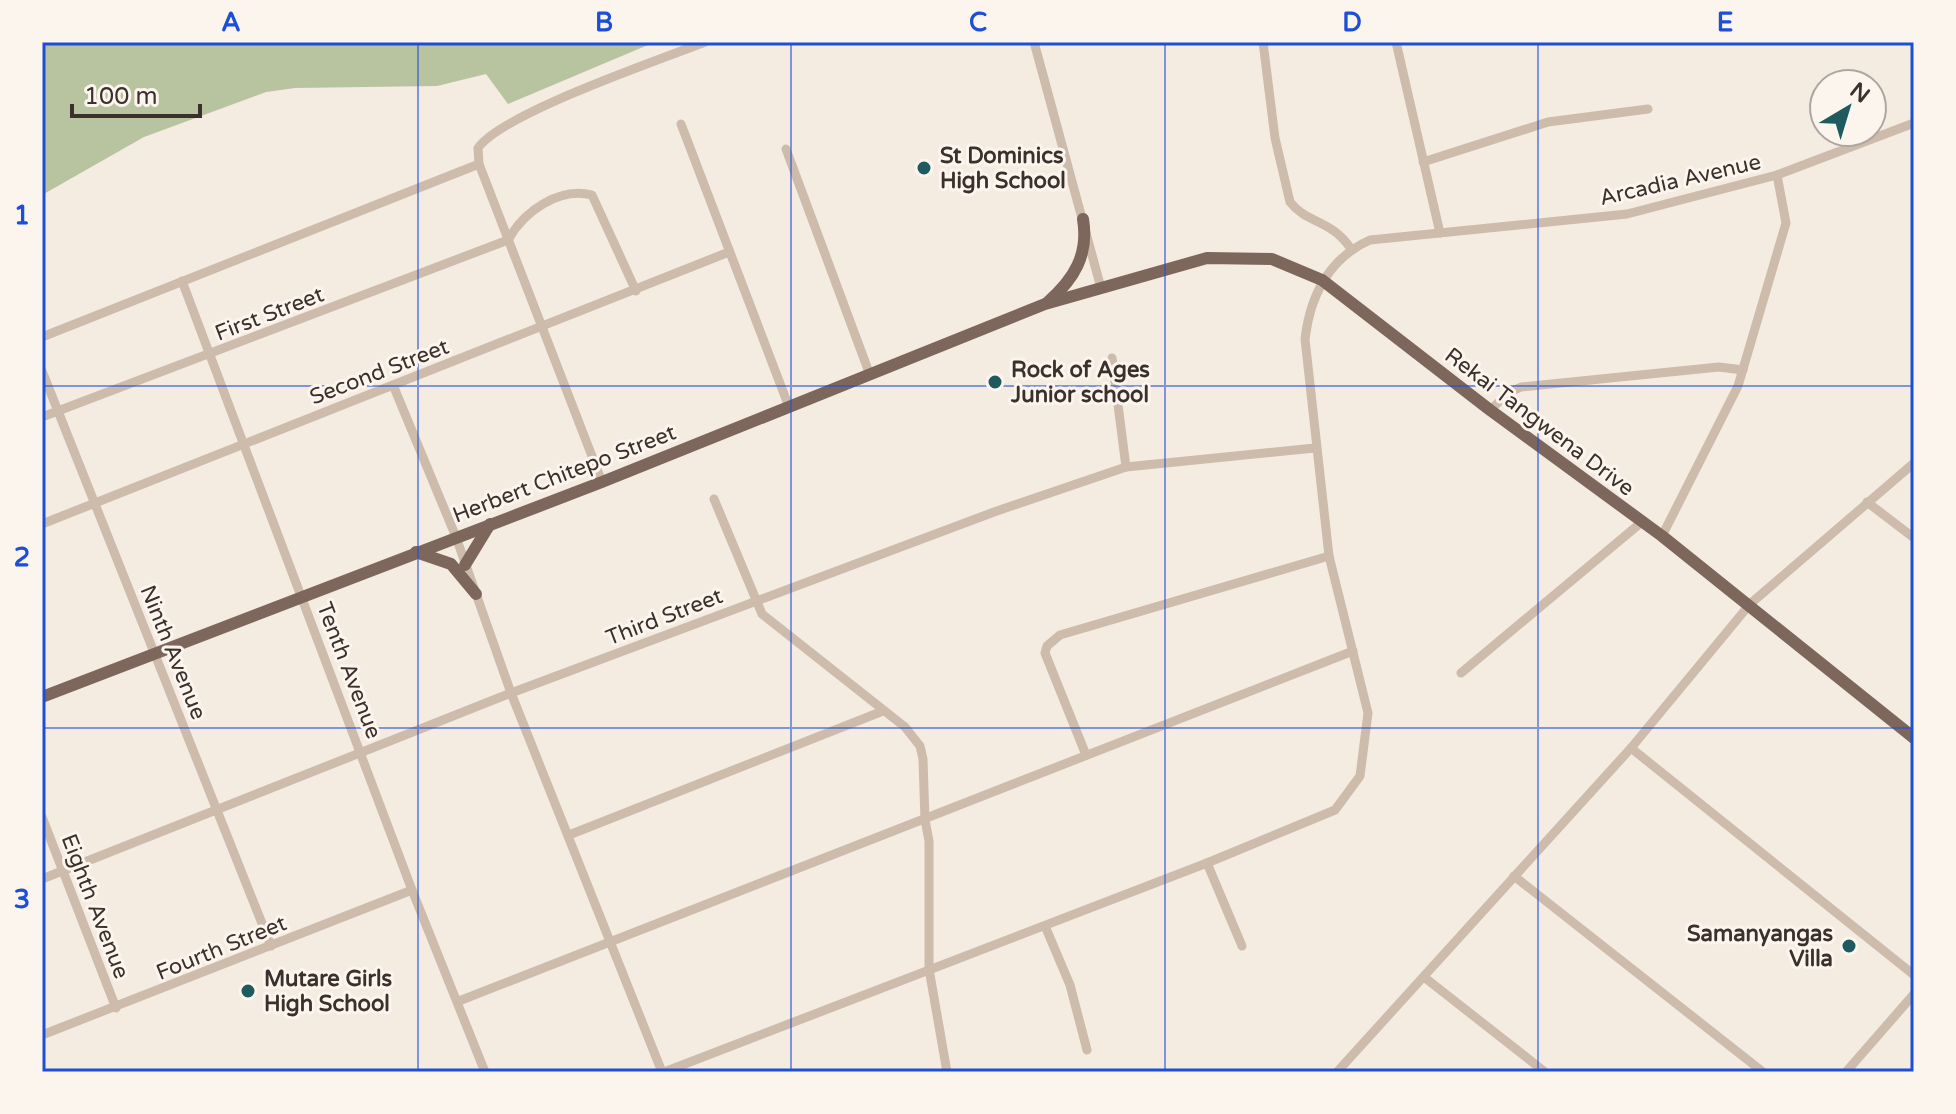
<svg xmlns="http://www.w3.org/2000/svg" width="1956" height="1114" font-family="'Varela Round',sans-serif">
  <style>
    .green { fill: #b8c4a0 }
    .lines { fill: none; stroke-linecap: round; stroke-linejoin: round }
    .minor { stroke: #cdbbac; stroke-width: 9 }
    .major { stroke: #7d675c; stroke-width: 12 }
    .grid { fill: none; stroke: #1d4ed8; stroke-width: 2; stroke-opacity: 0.55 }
    .poi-dot { fill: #1f5a5e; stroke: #fbf5ee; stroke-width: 3 }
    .labels { text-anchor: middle; stroke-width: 6; stroke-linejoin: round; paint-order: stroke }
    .poi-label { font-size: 22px; font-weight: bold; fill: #3b302b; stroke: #fbf5ee; text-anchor: start }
    .street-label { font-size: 22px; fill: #3b302b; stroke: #fbf5ee }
    .neatline { fill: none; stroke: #1d4ed8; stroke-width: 3 }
    .grid-label { font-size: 26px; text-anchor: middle; font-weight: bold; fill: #1d4ed8 }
  </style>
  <rect width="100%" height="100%" fill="#f4ebe1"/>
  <path class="green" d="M42,42H655L508,104L486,74L437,86L295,88L266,92L144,137L42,195Z"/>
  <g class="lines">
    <g class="minor">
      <path d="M1034,42L1101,288"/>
      <path d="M1263,42L1275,138L1290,202C1307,224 1331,219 1351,249"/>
      <path d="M1396,42L1440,233"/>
      <path d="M681,124L789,407"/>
      <path d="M786,149L870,375"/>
      <path d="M1423,162L1548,122L1648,109"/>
      <path d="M182,281L412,890L485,1072"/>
      <path d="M42,337L479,164"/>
      <path d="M1112,358L1126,467"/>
      <path d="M42,371L271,946"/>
      <path d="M393,385L456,537L511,693L662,1072"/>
      <path d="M1490,410L1510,392L1521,387L1719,367L1743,370"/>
      <path d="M42,417L508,240C524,211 559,187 592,195L636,291"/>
      <path d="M602,482L479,164L478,148C503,113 657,61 705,42"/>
      <path d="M714,499L762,614L905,727L920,746L923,759L925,820L929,841V969L947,1072"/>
      <path d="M1867,502L1914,538"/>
      <path d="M42,524L729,252"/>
      <path d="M1662,536L1738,386L1786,223L1777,175"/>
      <path d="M1461,673L1643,521"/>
      <path d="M1631,748L1914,975"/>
      <path d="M1086,755L1045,653L1047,646L1060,635L1329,556"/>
      <path d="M42,817L116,1008"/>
      <path d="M569,835L883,711"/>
      <path d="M1207,863L1242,946"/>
      <path d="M1514,876L1763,1072"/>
      <path d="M42,879L511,693L994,512L1126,467L1315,448"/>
      <path d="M1045,926L1070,985L1087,1050"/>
      <path d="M1424,977L1545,1072"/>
      <path d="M459,1001L1353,651"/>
      <path d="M42,1035L412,890"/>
      <path d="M664,1072L1207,863L1335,810L1360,776L1368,713L1329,556L1305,339C1310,296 1329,258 1370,240L1627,214L1777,175L1914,123"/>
      <path d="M1337,1072L1631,748L1750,604L1914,463"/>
      <path d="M1846,1072L1914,994"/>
    </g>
    <g class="major">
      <path d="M1048,302C1074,279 1089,255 1083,219"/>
      <path d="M416,552L451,564L476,594"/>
      <path d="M465,565L490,524"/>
      <path d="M42,697L602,482L1045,304L1207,258L1272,259L1322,280L1490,410L1662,536L1914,738"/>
    </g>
  </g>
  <path class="grid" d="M418,42V1072M791,42V1072M1165,42V1072M1538,42V1072M42,386H1914M42,728H1914"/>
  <g class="poi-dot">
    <circle cx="924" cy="168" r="8"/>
    <circle cx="995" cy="382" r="8"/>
    <circle cx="1849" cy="946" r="8"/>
    <circle cx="248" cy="991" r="8"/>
  </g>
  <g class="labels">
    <g class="poi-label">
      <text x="940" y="163">St Dominics<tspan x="940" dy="25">High School</tspan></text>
      <text x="1011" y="377">Rock of Ages<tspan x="1011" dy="25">Junior school</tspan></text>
      <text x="1833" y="941" text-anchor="end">Samanyangas<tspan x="1833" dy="25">Villa</tspan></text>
      <text x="264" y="986">Mutare Girls<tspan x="264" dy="25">High School</tspan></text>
    </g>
    <g class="street-label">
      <text transform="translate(1680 179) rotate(-13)" y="8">Arcadia Avenue</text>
      <text transform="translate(269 313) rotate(-21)" y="8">First Street</text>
      <text transform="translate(379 371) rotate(-21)" y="8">Second Street</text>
      <text transform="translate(1540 421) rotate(37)" y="8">Rekai Tangwena Drive</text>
      <text transform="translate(564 473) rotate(-21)" y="8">Herbert Chitepo Street</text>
      <text transform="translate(664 616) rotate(-21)" y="8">Third Street</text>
      <text transform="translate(174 652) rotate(68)" y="8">Ninth Avenue</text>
      <text transform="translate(350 670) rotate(69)" y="8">Tenth Avenue</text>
      <text transform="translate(96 906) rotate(69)" y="8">Eighth Avenue</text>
      <text transform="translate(221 947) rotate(-22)" y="8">Fourth Street</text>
    </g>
  </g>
  <rect width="1956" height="1114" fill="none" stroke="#fbf5ee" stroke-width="88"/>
  <g transform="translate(1848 108) rotate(38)"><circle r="38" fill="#fbf5ee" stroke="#aea6a0" stroke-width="2"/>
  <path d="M0-6L14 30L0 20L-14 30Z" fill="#1f5a5e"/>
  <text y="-12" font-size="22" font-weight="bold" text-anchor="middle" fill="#3b302b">N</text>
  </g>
  <path d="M72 104v12h128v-12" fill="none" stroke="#3b302b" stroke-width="4"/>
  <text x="84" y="104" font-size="24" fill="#3b302b" stroke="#fbf5ee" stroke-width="6" paint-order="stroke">100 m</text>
  <rect x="44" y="44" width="1868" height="1026" class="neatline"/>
  <g class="grid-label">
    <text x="231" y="31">A</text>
    <text x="604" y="31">B</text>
    <text x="978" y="31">C</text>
    <text x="1352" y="31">D</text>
    <text x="1725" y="31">E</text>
    <text x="22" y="224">1</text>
    <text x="22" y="566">2</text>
    <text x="22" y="908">3</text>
  </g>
</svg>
